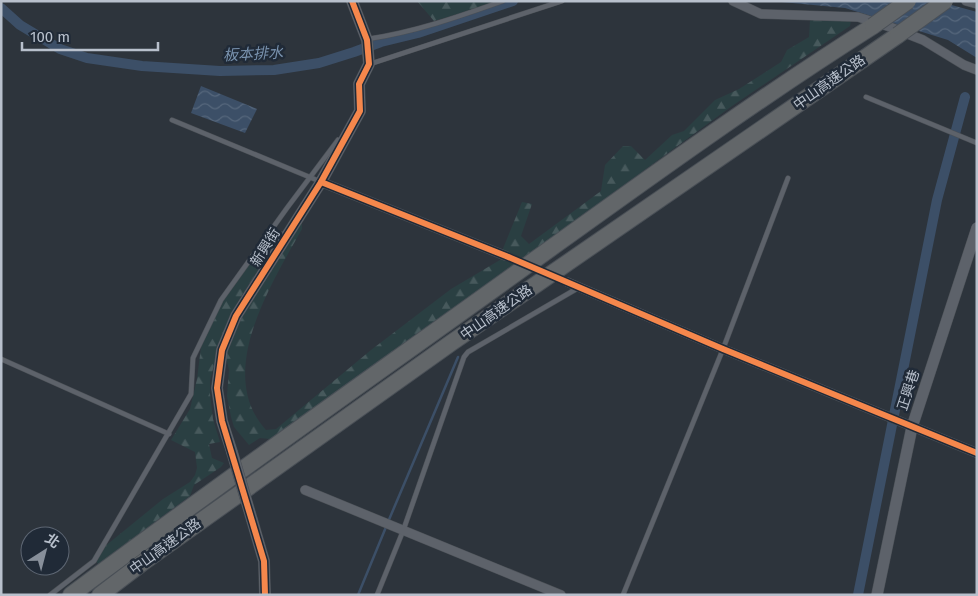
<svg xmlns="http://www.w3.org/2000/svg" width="978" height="596" font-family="'Fira Sans','Noto Sans TC',sans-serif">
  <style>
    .forest { fill: url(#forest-firs) }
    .water { fill: url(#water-waves) }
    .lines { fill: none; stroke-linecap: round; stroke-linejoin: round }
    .stream { stroke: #3c4f67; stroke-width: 2.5 }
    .canal { stroke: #3c4f67; stroke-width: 10 }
    .minor-tunnel { stroke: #424952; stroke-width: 9; stroke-dasharray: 9 4.5; stroke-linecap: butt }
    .service-casing { stroke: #4b5056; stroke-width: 5.5 }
    .minor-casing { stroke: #4b5056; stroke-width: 10 }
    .tertiary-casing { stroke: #4b5056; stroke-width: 12 }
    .motorway-casing { stroke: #4a5057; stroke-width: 18 }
    .service { stroke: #5d626a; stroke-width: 4.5 }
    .minor { stroke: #5d626a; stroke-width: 9 }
    .tertiary { stroke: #5d626a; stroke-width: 11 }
    .motorway { stroke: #626669; stroke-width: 16 }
    .tertiary-bridge-casing { stroke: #4b5056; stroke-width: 12; stroke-linecap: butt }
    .motorway-bridge-casing { stroke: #4a5057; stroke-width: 18; stroke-linecap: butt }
    .tertiary-bridge { stroke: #5d626a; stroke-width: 11 }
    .motorway-bridge { stroke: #626669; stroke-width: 16 }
    .cycleway-casing { stroke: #202a37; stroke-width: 9 }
    .cycleway { stroke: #f5874c; stroke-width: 6 }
    .labels { text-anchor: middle; stroke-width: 5; stroke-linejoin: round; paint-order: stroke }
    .street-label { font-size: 14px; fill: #b8c0cc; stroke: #202a37 }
    .water-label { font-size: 15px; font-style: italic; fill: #7992ae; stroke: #202a37 }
  </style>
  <defs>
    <pattern id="forest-firs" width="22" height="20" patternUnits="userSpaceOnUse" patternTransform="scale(1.25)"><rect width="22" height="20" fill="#2a3f42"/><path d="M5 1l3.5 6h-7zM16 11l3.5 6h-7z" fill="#47595c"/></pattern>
    <pattern id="water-waves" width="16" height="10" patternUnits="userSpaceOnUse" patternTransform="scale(1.25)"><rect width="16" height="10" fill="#3c4f67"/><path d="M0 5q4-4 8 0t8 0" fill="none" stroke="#56677c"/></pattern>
  </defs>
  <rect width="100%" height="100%" fill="#2d343c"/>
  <g class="forest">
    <path d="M417,1H503L434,21Z"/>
    <path d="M810,20H851L850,26L732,106L530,254L270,439L260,438L249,445L234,427L231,417L227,396L229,370L226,357L239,320L302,219V229C272,283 214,373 266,430L276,429L371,350L451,289L505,257L502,251L522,202L532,204L521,236L529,244L601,191L605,165L623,146H631L645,160L672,135L684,131L715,100L739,89L781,62L787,50L809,37Z"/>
    <path d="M283,231L237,303L216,357L210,381V394L213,419L220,442L209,444L212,458L224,463L221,467L194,485L190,496L98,564L93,556L163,499L190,482L195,475L197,468L195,452L171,440L190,409L197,379L201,347L215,309L269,236Z"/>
  </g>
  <g class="water">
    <path d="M771,1H937L977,12V58L948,40L845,8Z"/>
    <path d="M201,86L257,109L245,133L191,113Z"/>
  </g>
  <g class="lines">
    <g class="stream">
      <path d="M388,522L458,357"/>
      <path d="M358,595L386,527"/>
    </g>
    <g class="canal">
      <path d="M1,8L20,25L60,49L87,58L142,66L220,71L274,70L319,63L354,52L381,42L418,33L513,1"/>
      <path d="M858,595L937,200L965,97"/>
    </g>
    <path class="minor-tunnel" d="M506,256L567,282"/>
    <defs>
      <g id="service">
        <path d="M368,39C415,32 458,17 503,1"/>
        <path d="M370,64L562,1"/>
        <path d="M866,97L977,143"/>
        <path d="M172,120L319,181"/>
        <path d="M1,359L169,434"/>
        <path d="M50,595L94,561L191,394L193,358L221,300L287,208L338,140"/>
        <path d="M377,595L403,531L464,357L468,352L578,288"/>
        <path d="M623,595L723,349L788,178"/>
      </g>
      <g id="minor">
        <path d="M733,1L761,14L858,17L890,27L923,40L964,65L977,70"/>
        <path d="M966,1L977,4"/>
        <path d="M321,182L506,256"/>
        <path d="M567,282L723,349L977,453"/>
        <path d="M305,490L561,595"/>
      </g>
      <g id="tertiary">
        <path d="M232,452L222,421L217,388L222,350L236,316L321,182L360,111L359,84L369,64L367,40L352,1"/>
        <path d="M252,520L264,561L265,595"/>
        <path d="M877,595L912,427L977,228"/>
      </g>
      <g id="motorway">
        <path d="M71,595C215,487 362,384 508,279C628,193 748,105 873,26"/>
        <path d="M100,595L142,563L451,343L898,35"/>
      </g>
    </defs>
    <use href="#service" class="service-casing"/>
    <use href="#minor" class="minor-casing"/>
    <use href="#tertiary" class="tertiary-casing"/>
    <use href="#motorway" class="motorway-casing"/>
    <use href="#service" class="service"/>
    <use href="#minor" class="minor"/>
    <use href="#tertiary" class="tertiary"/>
    <use href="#motorway" class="motorway"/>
    <defs>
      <path id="tertiary-bridge" d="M232,452L252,520"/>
      <g id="motorway-bridge">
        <path d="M873,26L908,1"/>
        <path d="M898,35L945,1"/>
      </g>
    </defs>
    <use href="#tertiary-bridge" class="tertiary-bridge-casing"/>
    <use href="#motorway-bridge" class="motorway-bridge-casing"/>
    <use href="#tertiary-bridge" class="tertiary-bridge"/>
    <use href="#motorway-bridge" class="motorway-bridge"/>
    <defs>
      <g id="cycleway">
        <path d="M321,182L506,256L723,349L977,453"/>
        <path d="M265,595L264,561L222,421L217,388L222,350L236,316L321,182L360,111L359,84L369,64L367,40L352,1"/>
      </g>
    </defs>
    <use href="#cycleway" class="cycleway-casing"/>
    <use href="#cycleway" class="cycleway"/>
  </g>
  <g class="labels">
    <g class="street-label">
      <text transform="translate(829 82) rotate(-35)" y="5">中山高速公路</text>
      <text transform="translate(265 247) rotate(-58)" y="5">新興街</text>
      <text transform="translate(496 312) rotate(-35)" y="5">中山高速公路</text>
      <text transform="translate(908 390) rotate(-72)" y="5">正興巷</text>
      <text transform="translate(165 546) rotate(-36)" y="5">中山高速公路</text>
    </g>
    <g class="water-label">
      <text transform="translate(253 54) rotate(-3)" y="5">板本排水</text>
    </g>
  </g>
  <rect width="978" height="596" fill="none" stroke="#b8c0cc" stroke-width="5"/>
  <g transform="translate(45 551) rotate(36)"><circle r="24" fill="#202a37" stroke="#5d6673"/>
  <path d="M0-4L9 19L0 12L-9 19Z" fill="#878f9a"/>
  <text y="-8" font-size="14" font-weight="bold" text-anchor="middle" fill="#b8c0cc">北</text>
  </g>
  <path d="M22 42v8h136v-8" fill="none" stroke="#b8c0cc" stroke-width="2.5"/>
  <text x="30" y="42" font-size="15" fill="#b8c0cc" stroke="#202a37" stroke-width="4" paint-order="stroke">100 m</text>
</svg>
